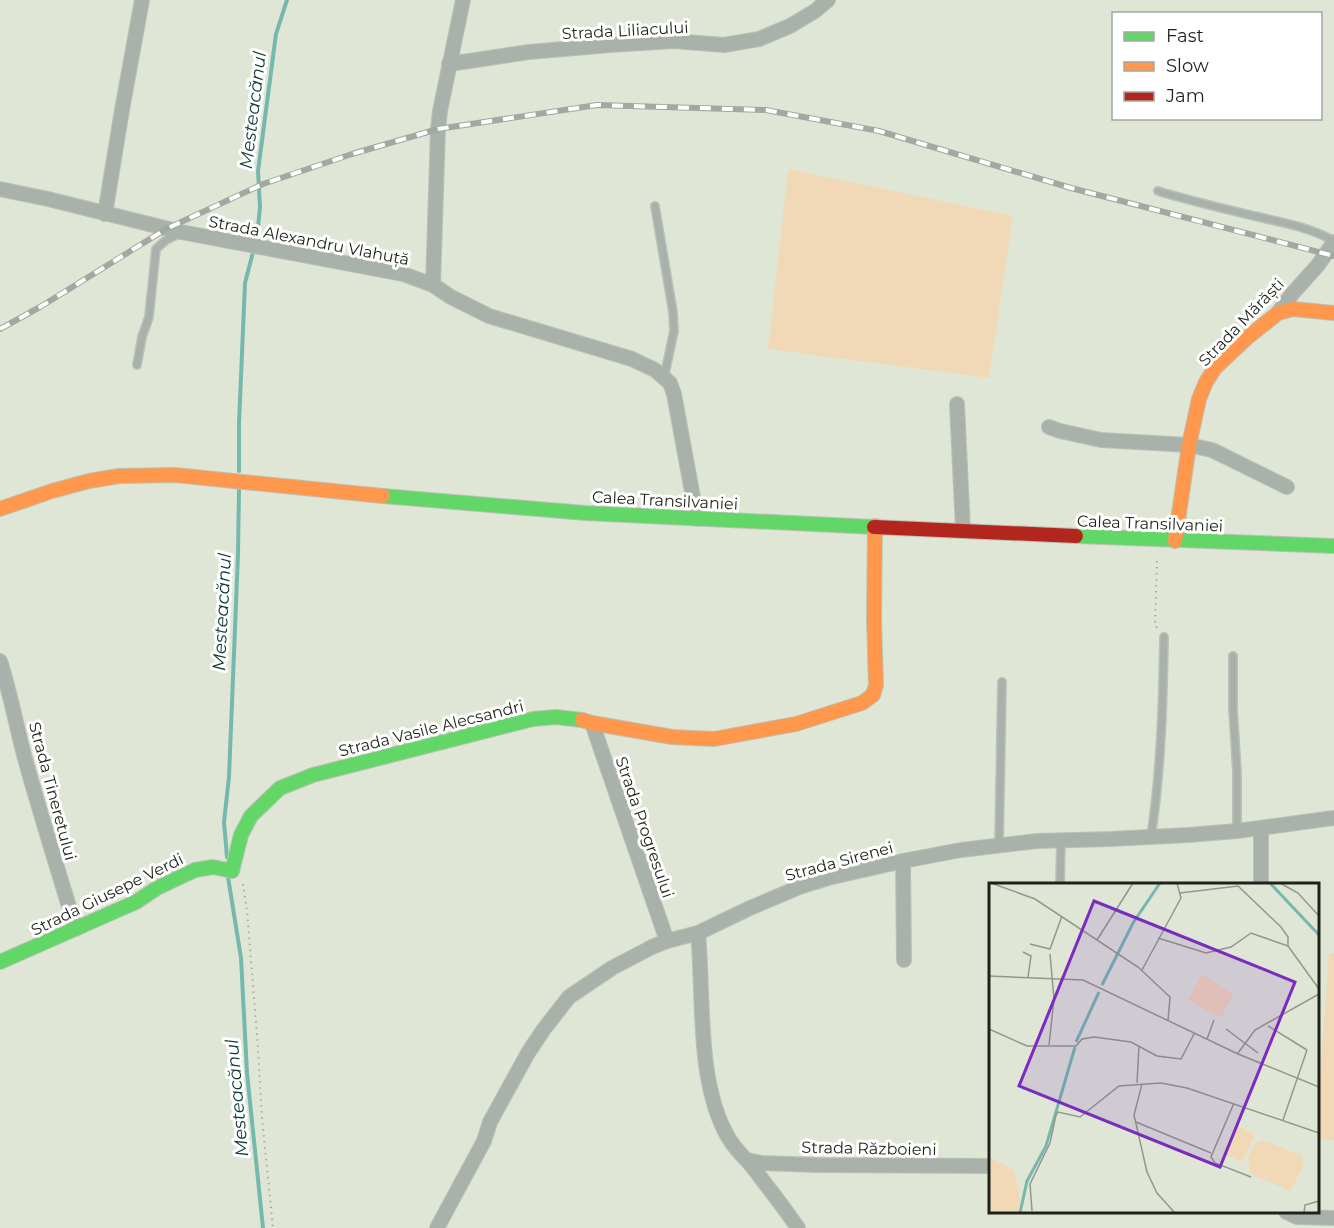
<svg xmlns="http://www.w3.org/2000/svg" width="1334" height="1228" font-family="Montserrat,sans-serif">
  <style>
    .green { fill: #f1d9b8 }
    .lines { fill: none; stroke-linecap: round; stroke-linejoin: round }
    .stream { stroke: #75b8ad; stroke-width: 4 }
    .lane-casing { stroke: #bcc1b5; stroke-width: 10 }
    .street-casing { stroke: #bcc1b5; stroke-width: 16 }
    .fast-casing { stroke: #bcc1b5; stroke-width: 16 }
    .slow-casing { stroke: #bcc1b5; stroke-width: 16 }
    .jam-casing { stroke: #bcc1b5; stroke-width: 16 }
    .path { stroke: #a6ada4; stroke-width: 2; stroke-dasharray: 1.5 4.5; stroke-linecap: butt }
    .lane { stroke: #a9b2aa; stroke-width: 7 }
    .street { stroke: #a9b2aa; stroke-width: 14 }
    .fast { stroke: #63d668; stroke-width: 14 }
    .slow { stroke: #ff974d; stroke-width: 14 }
    .jam { stroke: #b3261e; stroke-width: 14 }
    .rail-casing { stroke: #a1a9a0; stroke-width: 6 }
    .rail { stroke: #fff; stroke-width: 4; stroke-dasharray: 11; stroke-linecap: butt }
    .labels { text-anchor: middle; stroke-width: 6; stroke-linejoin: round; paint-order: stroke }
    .street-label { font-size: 16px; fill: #1e2218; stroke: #fff }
    .water-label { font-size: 18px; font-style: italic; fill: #0e3a36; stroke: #fff }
    .inset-river { fill: none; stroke: #75b8ad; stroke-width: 3 }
    .inset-road { fill: none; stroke: #92988a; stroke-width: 1.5 }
    .view { fill: #7b2cbf; fill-opacity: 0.15; stroke: #7b2cbf; stroke-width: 3 }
    .inset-edge { fill: none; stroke: #1e2218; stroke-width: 3 }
  </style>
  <rect width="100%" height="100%" fill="#e0e6d6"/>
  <g class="green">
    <path d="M788,169L1013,216L989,378L768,349Z"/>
    <path d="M1329,953H1334V1140L1318,1139V1101Z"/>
  </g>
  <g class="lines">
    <g class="stream">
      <path d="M239,471V423L245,283L257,237L260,207L258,171L276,34L287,0"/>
      <path d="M227,857L224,822L229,777L238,554L239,490"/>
      <path d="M228,877L241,958L247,1073L263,1228"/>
    </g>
    <defs>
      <g id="lane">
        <path d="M1158,191C1190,201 1222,208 1254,216C1281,222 1309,227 1334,241"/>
        <path d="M655,206L673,312L674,331L664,378"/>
        <path d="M137,365L142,337L149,317L156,249L166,240L180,233"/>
        <path d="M1233,656V709L1237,772V831"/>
        <path d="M1151,837C1161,771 1163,704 1164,637"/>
        <path d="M999,846L1002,682"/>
        <path d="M1060,884L1061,840"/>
      </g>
      <g id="street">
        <path d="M449,64L529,52L610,45L674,41L724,45L759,39L790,26L815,11L828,0"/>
        <path d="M0,189L48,199L181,232L403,274L433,285L451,297L489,316L632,359L655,370L670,383L674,394L697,519"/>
        <path d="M105,214L122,110L142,0"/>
        <path d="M433,285L438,129L440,111L463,0"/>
        <path d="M1278,313L1292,294L1318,265L1334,242"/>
        <path d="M957,404L963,530"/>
        <path d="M1049,427L1060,431L1101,440L1189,445L1212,450L1287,487"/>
        <path d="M0,661C10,692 16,724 24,755C40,813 58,871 76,929"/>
        <path d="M592,723L667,941"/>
        <path d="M903,861L904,960"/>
        <path d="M1261,884V828"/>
        <path d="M698,933C704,995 696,1082 728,1137C734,1148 743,1156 751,1165C767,1186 783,1206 798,1228"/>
        <path d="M747,1160L762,1163L817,1165L990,1166"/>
        <path d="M1286,1212L1297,1217L1334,1218"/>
        <path d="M437,1228L484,1141L490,1122L528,1053L544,1029L569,997L612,968L652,947L667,941L698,933L750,908L802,886L828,878L903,861L961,850L1037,841L1111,839L1188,835L1237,831L1334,818"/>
      </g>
      <g id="fast">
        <path d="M383,496L585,513L874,527"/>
        <path d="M1076,536L1334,546"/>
        <path d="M0,962L136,902L157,888L195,870L213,867L232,871L241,835L251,816L280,788L313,775L533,719L556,717L582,720"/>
      </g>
      <g id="slow">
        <path d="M0,509L52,491L89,481L119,476L175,475L383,496"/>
        <path d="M1175,541L1189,445L1199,399L1206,382L1215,368L1248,337L1278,313L1293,309L1334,313"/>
        <path d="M582,720L592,723L672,737L714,739L796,724L862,703L873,695L876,685L874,619L875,526"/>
      </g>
      <path id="jam" d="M874,527L1076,536"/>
    </defs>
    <use href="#lane" class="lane-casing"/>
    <use href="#street" class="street-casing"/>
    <use href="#fast" class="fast-casing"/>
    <use href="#slow" class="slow-casing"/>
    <use href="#jam" class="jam-casing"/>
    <g class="path">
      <path d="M1157,561L1155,625L1158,629"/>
      <path d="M243,884L247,911L258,1048L262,1118L273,1228"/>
    </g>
    <use href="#lane" class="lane"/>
    <use href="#street" class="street"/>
    <use href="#fast" class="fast"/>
    <use href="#slow" class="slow"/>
    <use href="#jam" class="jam"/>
    <defs>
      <path id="rail" d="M0,329L40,307L166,229L263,184L352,154L438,129L597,105L766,110L879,131L1071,188L1334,256"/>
    </defs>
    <use href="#rail" class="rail-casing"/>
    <use href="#rail" class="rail"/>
  </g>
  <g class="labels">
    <g class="street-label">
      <text transform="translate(625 30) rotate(-3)" y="6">Strada Liliacului</text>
      <text transform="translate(309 240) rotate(11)" y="6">Strada Alexandru Vlahuță</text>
      <text transform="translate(1241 322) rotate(-46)" y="6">Strada Mărăști</text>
      <text transform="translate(665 500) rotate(3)" y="6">Calea Transilvaniei</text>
      <text transform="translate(1150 523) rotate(2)" y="6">Calea Transilvaniei</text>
      <text transform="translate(431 728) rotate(-14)" y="6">Strada Vasile Alecsandri</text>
      <text transform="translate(53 791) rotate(75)" y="6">Strada Tineretului</text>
      <text transform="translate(645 827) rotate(71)" y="6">Strada Progresului</text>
      <text transform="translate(839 861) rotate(-15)" y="6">Strada Sirenei</text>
      <text transform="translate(107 894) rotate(-26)" y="6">Strada Giusepe Verdi</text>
      <text transform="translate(869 1148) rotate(1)" y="6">Strada Războieni</text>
    </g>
    <g class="water-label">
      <text transform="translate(253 110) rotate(-83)" y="6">Mesteacănul</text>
      <text transform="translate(222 612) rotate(-87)" y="6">Mesteacănul</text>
      <text transform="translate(237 1098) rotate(-95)" y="6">Mesteacănul</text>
    </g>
  </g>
  <g transform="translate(989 883)">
    <rect width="330" height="330" fill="#e0e6d6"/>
    <path d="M213,91L245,112L231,135L199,117ZM247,242L266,252L253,279L234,270ZM273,257L312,272L315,282L301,308L261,291L259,275L265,261ZM0,274L25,287L34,330H0Z" fill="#f1d9b8"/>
    <path class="inset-river" d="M281,0L330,52M113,102L144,40L171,0M87,159L110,109M31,330L38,298L57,263L86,164"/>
    <path class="inset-road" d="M2,0L46,16L149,84L181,114L179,138M291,0L309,10L330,33M191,10L249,3L292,44L299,54V63M169,55L217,70L242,64L262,50L299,63M108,57L144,0M41,61L61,66L73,33M299,63L330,106M34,69L42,73L39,94M153,87L192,15L188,0M0,93L94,97L249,171L330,204M279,143L318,167M0,146L38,163H87L93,156L105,154L142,159L168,173L192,176L205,151M237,146L269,170M218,156L225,137M60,162L65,116L61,71M249,170L266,147L330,111M148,200L150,163M153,201L145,232L158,289L168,310L186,330M245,220L222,274L226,280L262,294M294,237L318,167M147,239L222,270M43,328L41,301L61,260L67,232L69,229L91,234L130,203L172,200L198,205L330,250M315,330L316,322L330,318"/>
    <path class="view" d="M105,18L306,99L231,284L30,203Z"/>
    <rect width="330" height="330" class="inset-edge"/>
  </g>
  <rect x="1112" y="12" width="210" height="108" fill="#ffffff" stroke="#a5a7a3" stroke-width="1.5"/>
  <rect x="1124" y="32" width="30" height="9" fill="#63d668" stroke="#a5a7a3" stroke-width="1.5"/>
  <text x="1166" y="42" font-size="18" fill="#1e2218">Fast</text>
  <rect x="1124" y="62" width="30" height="9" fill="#ff974d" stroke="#a5a7a3" stroke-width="1.5"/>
  <text x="1166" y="72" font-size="18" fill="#1e2218">Slow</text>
  <rect x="1124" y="92" width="30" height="9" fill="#b3261e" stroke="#a5a7a3" stroke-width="1.5"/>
  <text x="1166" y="102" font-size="18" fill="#1e2218">Jam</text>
</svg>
